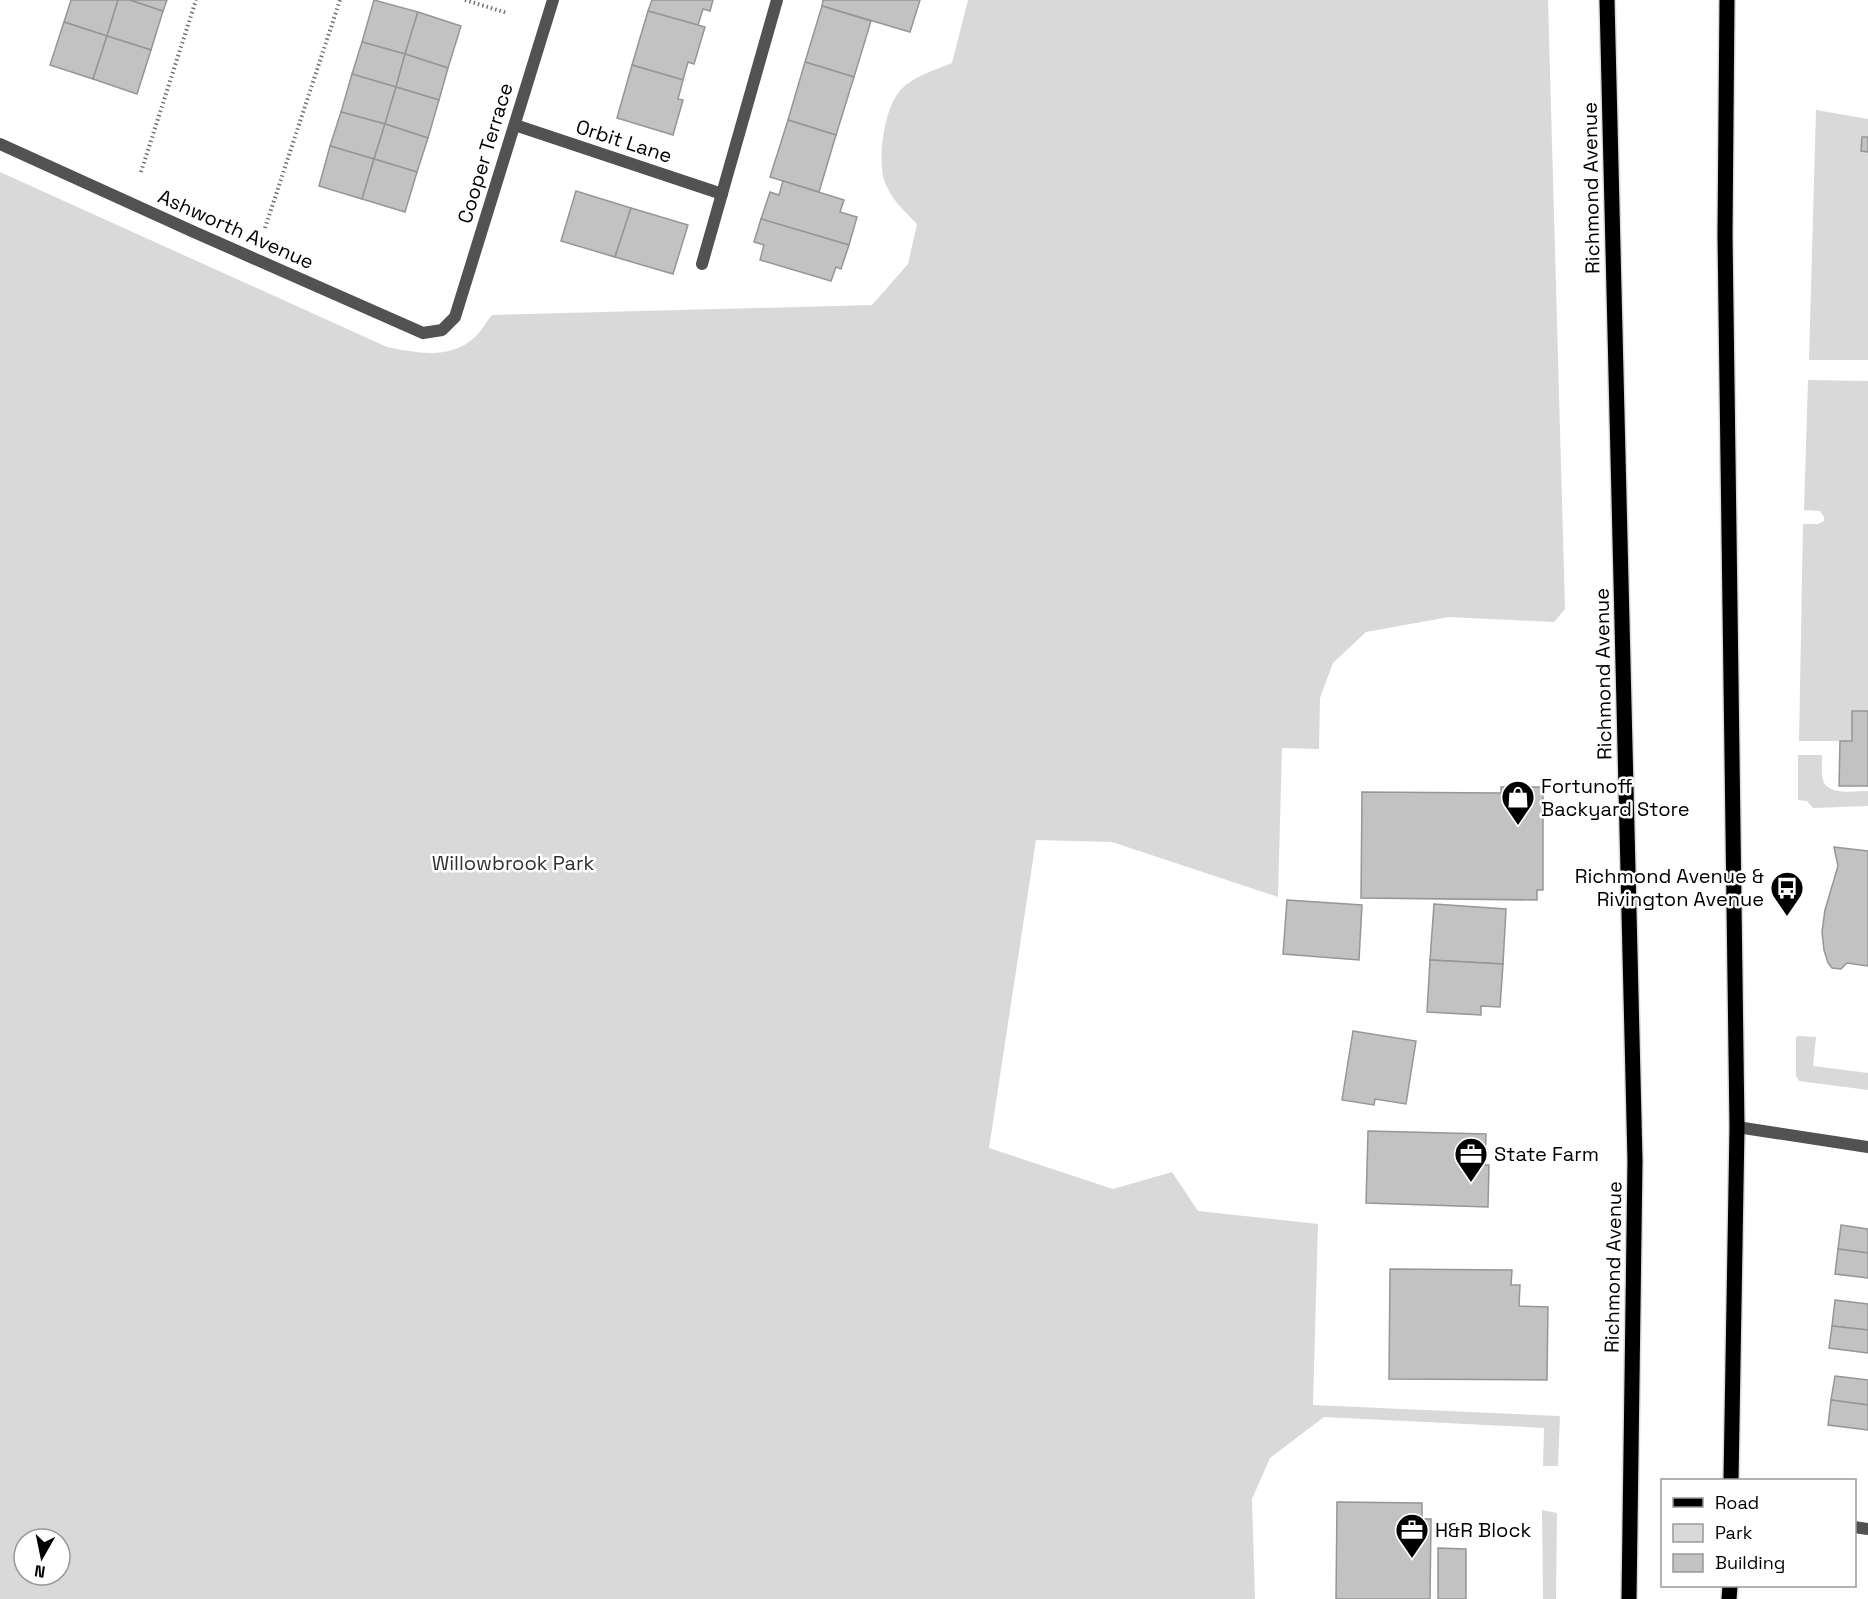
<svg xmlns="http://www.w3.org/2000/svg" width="1868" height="1599" font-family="'Space Grotesk',sans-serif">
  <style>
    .green { fill: #d9d9d9; fill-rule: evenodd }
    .building { fill: #c2c2c2; stroke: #969696; stroke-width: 1.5 }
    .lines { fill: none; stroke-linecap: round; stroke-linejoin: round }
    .primary-casing { stroke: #dbdbdb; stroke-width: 18 }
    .path { stroke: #747474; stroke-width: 4; stroke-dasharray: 1.5 3; stroke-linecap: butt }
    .lane { stroke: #525252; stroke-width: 12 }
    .street { stroke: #525252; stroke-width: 12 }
    .primary { stroke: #000; stroke-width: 15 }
    .labels { text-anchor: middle; stroke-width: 5; stroke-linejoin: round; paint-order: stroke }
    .street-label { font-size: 20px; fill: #000; stroke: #fff }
    .poi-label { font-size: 20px; fill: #000; stroke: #fff; text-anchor: start }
    .park-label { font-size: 20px; fill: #303030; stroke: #fff }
  </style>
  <rect width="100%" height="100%" fill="#fff"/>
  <g class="green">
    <path d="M968,0H1548L1565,609L1554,622L1449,617L1366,632L1333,663L1320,698L1319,749L1282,748L1278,897L1112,842L1036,840L989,1148L1113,1189L1172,1172L1198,1211L1318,1224L1313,1405L1560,1416L1558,1466H1543L1544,1428L1324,1417L1270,1458L1252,1499L1255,1599H0V172L387,347C418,353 448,360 474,338C481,332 486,322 492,315L872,305L908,264L917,224C905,212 893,201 886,185C876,164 884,109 899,92C911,77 935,70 952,63ZM24,1539H60V1575H24Z"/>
    <path d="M1816,110L1868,119V360H1809Z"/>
    <path d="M1808,380L1868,381V711L1852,741H1799L1803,524H1818L1824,521V517L1820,511L1804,510Z"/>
    <path d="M1798,755H1822C1822,762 1821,773 1823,780C1827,796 1856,791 1868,791V806L1813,808L1807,801L1798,800Z"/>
    <path d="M1799,1036L1816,1037L1813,1066L1868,1073V1090L1799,1081L1796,1076V1037Z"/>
    <path d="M1542,1510L1557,1513L1556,1599H1543Z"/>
  </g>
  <g class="building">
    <path d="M71,0H118L107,36L64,22Z"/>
    <path d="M118,0H130L163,11L151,50L107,36Z"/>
    <path d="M130,0H167L163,11Z"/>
    <path d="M374,0L418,12L405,54L362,42Z"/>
    <path d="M652,0H713L710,11L703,9L698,25L648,11Z"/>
    <path d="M823,0H920L910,32L822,6Z"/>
    <path d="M822,6L871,21L854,77L805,62Z"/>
    <path d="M648,11L705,27L694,64L688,62L683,80L632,65Z"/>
    <path d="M418,12L461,26L448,68L405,54Z"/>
    <path d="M64,22L107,36L93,79L50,65Z"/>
    <path d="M107,36L151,50L137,94L93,79Z"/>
    <path d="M362,42L405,54L396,87L352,74Z"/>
    <path d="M405,54L448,68L439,100L396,87Z"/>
    <path d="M805,62L854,77L836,135L788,120Z"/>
    <path d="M632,65L683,80L678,99L683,100L673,135L617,118Z"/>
    <path d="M352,74L396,87L385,124L341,112Z"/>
    <path d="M396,87L439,100L428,138L385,124Z"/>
    <path d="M341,112L385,124L374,159L330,146Z"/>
    <path d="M788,120L836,135L819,192L770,177Z"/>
    <path d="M385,124L428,138L417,172L374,159Z"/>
    <path d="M1862,137H1868V152L1861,151Z"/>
    <path d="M330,146L374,159L362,199L319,186Z"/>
    <path d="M374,159L417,172L405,212L362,199Z"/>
    <path d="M783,181L844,200L840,212L857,217L849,245L761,219L770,192L779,195Z"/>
    <path d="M576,191L631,208L615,257L561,241Z"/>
    <path d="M631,208L688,225L673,274L615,257Z"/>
    <path d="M761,219L849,245L841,269L836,267L831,281L760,260L764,245L754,242Z"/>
    <path d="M1852,711H1868V786H1839L1840,741H1852Z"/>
    <path d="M1501,787H1543V890H1537V900L1361,898L1362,792L1501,793Z"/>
    <path d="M1834,847L1868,851V966L1847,963L1841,969L1832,968L1828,963L1824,950L1822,932L1825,910L1838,866Z"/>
    <path d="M1287,900L1362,905L1359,960L1283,954Z"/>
    <path d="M1434,904L1506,909L1503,964L1430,960Z"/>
    <path d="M1430,960L1503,964L1500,1007L1481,1006V1015L1427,1012Z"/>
    <path d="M1353,1031L1416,1041L1406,1104L1375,1099L1374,1105L1342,1100Z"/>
    <path d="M1368,1131L1486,1134L1485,1165H1489L1488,1207L1366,1203Z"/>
    <path d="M1841,1225L1868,1229V1253L1838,1249Z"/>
    <path d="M1838,1249L1868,1253V1278L1835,1274Z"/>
    <path d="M1390,1269L1512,1270L1511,1285H1520L1519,1306L1548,1307L1547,1380L1389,1379Z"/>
    <path d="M1835,1300L1868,1304V1330L1832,1326Z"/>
    <path d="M1832,1326L1868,1330V1353L1829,1348Z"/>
    <path d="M1835,1376L1868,1380V1405L1831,1400Z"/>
    <path d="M1831,1400L1868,1405V1430L1828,1425Z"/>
    <path d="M1337,1502L1422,1503V1519H1431L1430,1599H1336Z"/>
    <path d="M1438,1548L1466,1549V1599H1438Z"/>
  </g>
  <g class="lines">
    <defs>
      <g id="primary">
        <path d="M1607,0L1635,1161L1629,1599"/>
        <path d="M1727,0L1725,235L1737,1127L1731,1480"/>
        <path d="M1729,1599L1730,1586"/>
      </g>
    </defs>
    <use href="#primary" class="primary-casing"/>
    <g class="path">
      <path d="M465,0L507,13"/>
      <path d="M141,172L196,0"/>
      <path d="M265,228L340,0"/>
    </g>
    <path class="lane" d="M1854,1527L1868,1529"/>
    <g class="street">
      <path d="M515,125L722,194"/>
      <path d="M0,144L194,232L423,333L442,330L455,317L553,0"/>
      <path d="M702,264L777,0"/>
      <path d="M1737,1127L1868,1147"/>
    </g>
    <use href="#primary" class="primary"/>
  </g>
  <defs>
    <symbol id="shop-pin" viewBox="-11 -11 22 30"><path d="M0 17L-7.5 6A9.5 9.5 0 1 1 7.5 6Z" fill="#000" stroke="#fff"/><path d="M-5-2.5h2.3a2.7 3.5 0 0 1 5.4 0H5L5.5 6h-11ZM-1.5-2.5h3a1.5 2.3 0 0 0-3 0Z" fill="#fff"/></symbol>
    <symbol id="bus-pin" viewBox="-11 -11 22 30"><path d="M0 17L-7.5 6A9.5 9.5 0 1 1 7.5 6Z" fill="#000" stroke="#fff"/><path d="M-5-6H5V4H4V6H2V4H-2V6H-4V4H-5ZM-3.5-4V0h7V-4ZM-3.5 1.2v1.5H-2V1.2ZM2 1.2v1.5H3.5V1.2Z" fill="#fff"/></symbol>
    <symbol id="office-pin" viewBox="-11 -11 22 30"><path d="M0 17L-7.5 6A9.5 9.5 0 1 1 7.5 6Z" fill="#000" stroke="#fff"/><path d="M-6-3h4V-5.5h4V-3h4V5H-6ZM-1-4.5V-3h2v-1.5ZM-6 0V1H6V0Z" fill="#fff"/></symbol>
  </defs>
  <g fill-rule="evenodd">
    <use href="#shop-pin" x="1499" y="778" width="38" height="52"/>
    <use href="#bus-pin" x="1768" y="869" width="38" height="52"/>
    <use href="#office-pin" x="1452" y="1135" width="38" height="52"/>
    <use href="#office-pin" x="1393" y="1511" width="38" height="52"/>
  </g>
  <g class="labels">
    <g class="street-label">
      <text transform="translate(624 141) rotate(18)" y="7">Orbit Lane</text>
      <text transform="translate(485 153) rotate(-73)" y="7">Cooper Terrace</text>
      <text transform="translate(1591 188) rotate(-91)" y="7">Richmond Avenue</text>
      <text transform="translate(236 229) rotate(24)" y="7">Ashworth Avenue</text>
      <text transform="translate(1603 674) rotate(-91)" y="7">Richmond Avenue</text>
      <text transform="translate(1613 1267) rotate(-89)" y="7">Richmond Avenue</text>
    </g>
    <g class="poi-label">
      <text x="1541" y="793">Fortunoff<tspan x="1541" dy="23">Backyard Store</tspan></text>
      <text x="1764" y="883" text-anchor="end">Richmond Avenue &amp;<tspan x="1764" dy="23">Rivington Avenue</tspan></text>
      <text x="1494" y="1161">State Farm</text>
      <text x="1435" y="1537">H&amp;R Block</text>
    </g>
    <g class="park-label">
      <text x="513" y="870">Willowbrook Park</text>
    </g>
  </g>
  <rect x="1661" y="1479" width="195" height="108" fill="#ffffff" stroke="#999999" stroke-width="1.5"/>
  <rect x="1673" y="1498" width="30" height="9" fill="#000000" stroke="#999999" stroke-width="1.5"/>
  <text x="1715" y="1509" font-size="18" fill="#000000">Road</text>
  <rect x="1673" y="1524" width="30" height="18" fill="#d9d9d9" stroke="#999999" stroke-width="1.5"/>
  <text x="1715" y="1539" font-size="18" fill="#000000">Park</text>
  <rect x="1673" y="1554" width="30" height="18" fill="#c2c2c2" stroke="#999999" stroke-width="1.5"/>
  <text x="1715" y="1569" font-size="18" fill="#000000">Building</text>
  <g transform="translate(42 1557) rotate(189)"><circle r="28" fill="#ffffff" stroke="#999999" stroke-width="1.5"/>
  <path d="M0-4.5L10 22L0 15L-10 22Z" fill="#000000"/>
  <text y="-9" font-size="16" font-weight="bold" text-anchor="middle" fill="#000000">N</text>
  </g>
</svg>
